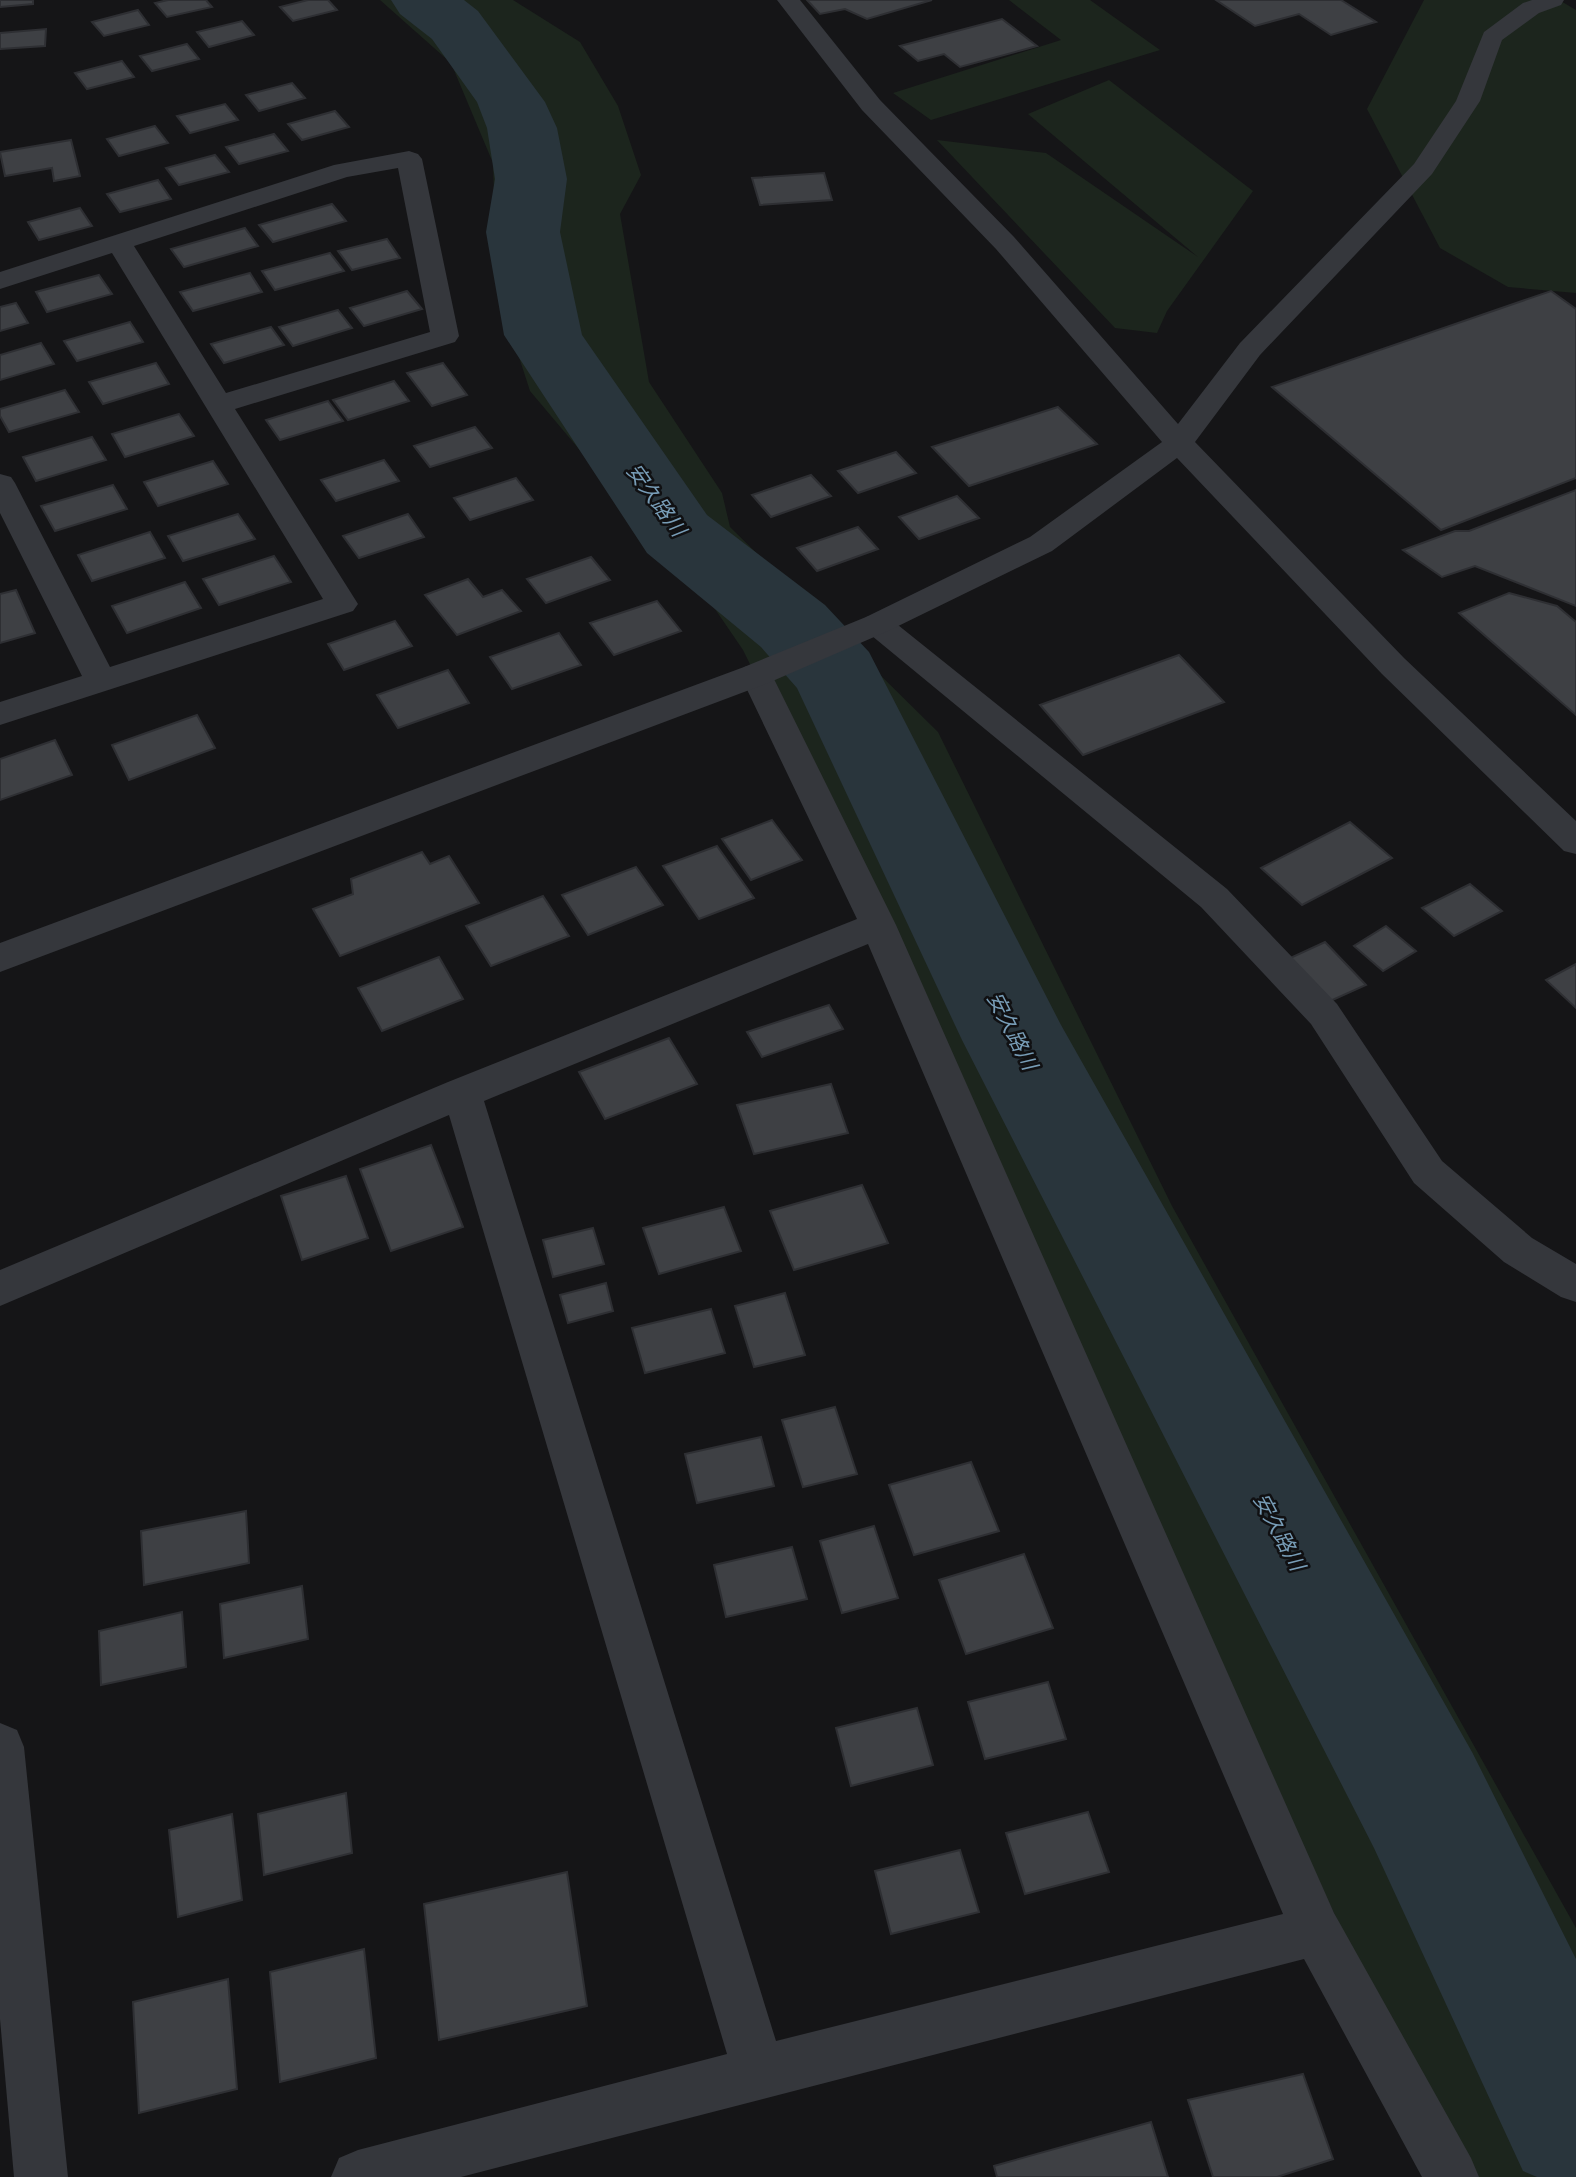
<svg xmlns="http://www.w3.org/2000/svg" width="1576" height="2177" font-family="Roboto,'Noto Sans JP',sans-serif">
  <style>
    .green { fill: #1c251d }
    .lines { fill: none; stroke-linecap: round; stroke-linejoin: round }
    .river { fill: #29353c; fill-rule: evenodd }
    .building { fill: #3e4044; stroke: #2e2f33; stroke-width: 2 }
    .minor { fill: #35373c; fill-rule: evenodd }
    .tertiary { fill: #35373c; fill-rule: evenodd }
    .labels { text-anchor: middle; stroke-width: 5; stroke-linejoin: round; paint-order: stroke }
    .water-label { font-size: 21px; font-style: italic; fill: #789db7; stroke: #101012 }
  </style>
  <rect width="100%" height="100%" fill="#151517"/>
  <g class="green">
    <path d="M380,0H513L580,42L618,106L641,175L620,214L649,382L722,493L730,527L938,732L1172,1206L1576,1928V2177H1465L1132,1506L817,800L743,650L657,524L605,480L530,391L497,289L493,163L451,63Z"/>
    <path d="M1009,0H1090L1160,50L931,120L893,93L1061,40Z"/>
    <path d="M1424,0H1559L1576,10V293L1508,287L1440,248L1367,109Z"/>
    <path d="M1109,80L1253,191L1167,311L1157,333L1115,328L937,140L1046,153L1198,257L1028,114Z"/>
  </g>
  <g class="lines">
    <path class="river" d="M391,0H464L478,11L545,102L557,128L567,179L560,232L582,335L707,515L825,605L869,652L1061,1025L1472,1752L1576,1959V2177H1537L1523,2171L1374,1848L962,1040L797,688L761,647L647,553L504,335L486,232L495,179L487,128L477,102L432,39L400,14Z"/>
  </g>
  <g class="building">
    <path d="M0,0H33V4L0,7Z"/>
    <path d="M168,0H206L212,7L167,17L155,3Z"/>
    <path d="M308,0H328L337,10L293,21L280,7Z"/>
    <path d="M807,0H932L867,19L845,9L820,14Z"/>
    <path d="M1216,0H1341L1376,22L1331,35L1299,14L1255,26Z"/>
    <path d="M138,10L149,25L104,36L92,22Z"/>
    <path d="M1002,19L1037,46L960,67L944,54L918,61L900,46Z"/>
    <path d="M242,21L254,35L209,47L197,32Z"/>
    <path d="M46,29L45,46L0,49V33Z"/>
    <path d="M187,44L199,59L152,71L140,56Z"/>
    <path d="M122,61L134,77L87,89L75,73Z"/>
    <path d="M292,83L305,98L259,111L246,95Z"/>
    <path d="M225,104L238,120L190,133L177,116Z"/>
    <path d="M335,111L349,127L302,140L288,124Z"/>
    <path d="M155,126L168,143L119,156L107,139Z"/>
    <path d="M274,134L288,151L239,164L226,147Z"/>
    <path d="M71,140L80,176L54,181L52,168L5,176L0,152Z"/>
    <path d="M215,155L229,172L179,185L166,168Z"/>
    <path d="M824,173L832,200L760,205L752,178Z"/>
    <path d="M158,180L171,199L120,212L107,194Z"/>
    <path d="M332,204L346,221L273,242L259,225Z"/>
    <path d="M80,208L92,226L39,240L28,222Z"/>
    <path d="M245,228L258,246L184,267L171,249Z"/>
    <path d="M387,239L400,258L352,270L338,251Z"/>
    <path d="M330,253L344,271L275,290L262,271Z"/>
    <path d="M250,273L262,292L193,311L180,292Z"/>
    <path d="M99,275L112,294L47,312L36,292Z"/>
    <path d="M407,291L422,309L364,326L350,308Z"/>
    <path d="M1551,291L1576,309V478L1441,530L1272,387Z"/>
    <path d="M16,303L28,323L0,331V307Z"/>
    <path d="M338,310L352,328L293,346L279,327Z"/>
    <path d="M130,322L143,342L77,361L64,341Z"/>
    <path d="M271,327L284,345L224,363L211,344Z"/>
    <path d="M41,343L54,364L0,380V355Z"/>
    <path d="M156,363L169,384L103,404L89,382Z"/>
    <path d="M443,363L467,395L432,406L407,373Z"/>
    <path d="M394,381L409,401L348,420L333,400Z"/>
    <path d="M65,390L79,412L9,432L0,416V409Z"/>
    <path d="M328,401L343,421L280,440L266,420Z"/>
    <path d="M1058,407L1097,444L969,486L932,447Z"/>
    <path d="M179,414L194,436L125,457L112,434Z"/>
    <path d="M475,427L492,448L430,467L414,446Z"/>
    <path d="M92,437L106,460L36,481L23,457Z"/>
    <path d="M896,452L916,473L858,493L838,471Z"/>
    <path d="M384,460L399,481L336,501L321,480Z"/>
    <path d="M213,461L228,484L158,506L144,482Z"/>
    <path d="M811,475L831,496L771,517L752,495Z"/>
    <path d="M516,478L533,500L470,520L454,498Z"/>
    <path d="M113,485L127,509L55,531L41,506Z"/>
    <path d="M1576,490V606L1475,566L1442,577L1403,550L1455,531H1469Z"/>
    <path d="M957,496L979,518L919,539L899,517Z"/>
    <path d="M238,514L255,539L183,561L168,536Z"/>
    <path d="M408,514L424,537L359,558L343,536Z"/>
    <path d="M858,527L878,549L817,571L797,548Z"/>
    <path d="M150,532L165,558L92,581L78,555Z"/>
    <path d="M274,556L291,582L219,605L203,579Z"/>
    <path d="M591,557L610,580L546,603L527,579Z"/>
    <path d="M468,579L483,597L502,590L521,611L457,635L425,595Z"/>
    <path d="M185,582L201,608L127,633L112,606Z"/>
    <path d="M16,590L35,633L0,643V594Z"/>
    <path d="M1509,593L1557,606L1576,622V715L1459,613Z"/>
    <path d="M657,601L681,631L614,655L590,623Z"/>
    <path d="M395,621L412,646L344,670L328,644Z"/>
    <path d="M559,633L581,665L512,689L490,657Z"/>
    <path d="M1179,655L1224,702L1083,755L1040,705Z"/>
    <path d="M448,670L469,703L398,728L377,695Z"/>
    <path d="M197,715L215,748L129,780L112,745Z"/>
    <path d="M55,740L72,775L0,800V759Z"/>
    <path d="M772,820L802,860L751,880L722,839Z"/>
    <path d="M1350,822L1392,858L1302,905L1261,868Z"/>
    <path d="M717,846L754,898L699,919L663,866Z"/>
    <path d="M422,852L430,864L449,856L479,903L340,956L313,909L353,894L351,879Z"/>
    <path d="M636,867L663,905L588,935L562,895Z"/>
    <path d="M1470,884L1502,911L1454,936L1422,908Z"/>
    <path d="M543,896L569,936L491,966L466,926Z"/>
    <path d="M1386,926L1416,951L1383,971L1354,946Z"/>
    <path d="M1325,942L1366,985L1328,1002L1288,959Z"/>
    <path d="M439,957L463,999L382,1031L358,988Z"/>
    <path d="M1576,964V1008L1546,980Z"/>
    <path d="M829,1005L843,1029L762,1057L747,1032Z"/>
    <path d="M669,1038L697,1084L605,1119L579,1072Z"/>
    <path d="M831,1084L848,1133L754,1154L737,1105Z"/>
    <path d="M431,1145L463,1227L391,1251L360,1169Z"/>
    <path d="M346,1176L368,1238L302,1260L281,1196Z"/>
    <path d="M862,1185L888,1243L794,1270L770,1211Z"/>
    <path d="M724,1207L741,1251L659,1274L643,1228Z"/>
    <path d="M593,1228L604,1264L553,1277L543,1240Z"/>
    <path d="M606,1283L613,1311L568,1323L560,1295Z"/>
    <path d="M785,1293L805,1355L754,1367L735,1306Z"/>
    <path d="M711,1309L725,1353L645,1373L632,1328Z"/>
    <path d="M835,1407L857,1474L803,1487L782,1420Z"/>
    <path d="M761,1437L774,1486L697,1503L685,1454Z"/>
    <path d="M971,1462L999,1531L914,1555L889,1485Z"/>
    <path d="M246,1511L249,1563L144,1585L141,1531Z"/>
    <path d="M874,1526L898,1598L842,1613L820,1541Z"/>
    <path d="M792,1547L807,1599L726,1617L714,1565Z"/>
    <path d="M1024,1554L1053,1628L966,1654L939,1580Z"/>
    <path d="M302,1586L308,1639L224,1658L220,1604Z"/>
    <path d="M182,1612L186,1667L101,1685L99,1631Z"/>
    <path d="M1048,1682L1066,1739L985,1759L968,1702Z"/>
    <path d="M917,1708L933,1765L851,1786L836,1728Z"/>
    <path d="M346,1793L352,1853L264,1875L258,1814Z"/>
    <path d="M1088,1812L1109,1872L1025,1894L1006,1833Z"/>
    <path d="M232,1814L242,1900L178,1917L169,1830Z"/>
    <path d="M960,1850L979,1912L891,1934L875,1871Z"/>
    <path d="M567,1872L587,2006L439,2040L424,1904Z"/>
    <path d="M364,1949L376,2058L280,2082L270,1972Z"/>
    <path d="M228,1979L237,2089L139,2113L133,2002Z"/>
    <path d="M1303,2074L1333,2159L1277,2177H1213L1188,2100Z"/>
    <path d="M1151,2122L1168,2177H997L994,2166Z"/>
  </g>
  <g class="lines">
    <g class="minor">
      <path d="M409,151L418,154L422,159L459,336L455,342L235,409L358,604L353,611L0,725V702L82,676L0,513V474L11,477L15,483L110,667L323,599L112,253L0,289V272L334,165ZM398,168L430,332L226,393L134,246L347,177Z"/>
      <path d="M877,614L888,617L1227,889L1337,1004L1442,1161L1532,1238L1576,1264V1302L1561,1297L1504,1262L1414,1183L1311,1024L1201,907L866,631L861,624L866,617Z"/>
      <path d="M756,664L768,667L772,675L896,925L1334,1913L1471,2158L1479,2177H1422L1304,1959L461,2177H331L339,2158L358,2150L727,2054L449,1115L0,1306V1270L448,1082L857,919L740,675L744,667ZM868,944L1283,1914L776,2041L484,1101Z"/>
    </g>
    <g class="tertiary">
      <path d="M777,0H800L880,100L1014,237L1178,424L1240,343L1414,164L1456,101L1484,32L1523,3L1532,0H1564L1561,5L1539,13L1502,40L1480,101L1432,174L1260,355L1195,442L1404,658L1576,821V854L1564,851L1382,674L1177,458L1052,551L888,631L768,683L0,972V943L744,667L866,617L1030,537L1162,442L996,249L862,110Z"/>
      <path d="M0,1723L17,1730L24,1747L68,2177H14L0,2019Z"/>
    </g>
  </g>
  <g class="labels">
    <g class="water-label">
      <text transform="translate(656 500) rotate(54)" y="7">安久路川</text>
      <text transform="translate(1012 1031) rotate(63)" y="7">安久路川</text>
      <text transform="translate(1279 1532) rotate(62)" y="7">安久路川</text>
    </g>
  </g>
</svg>
